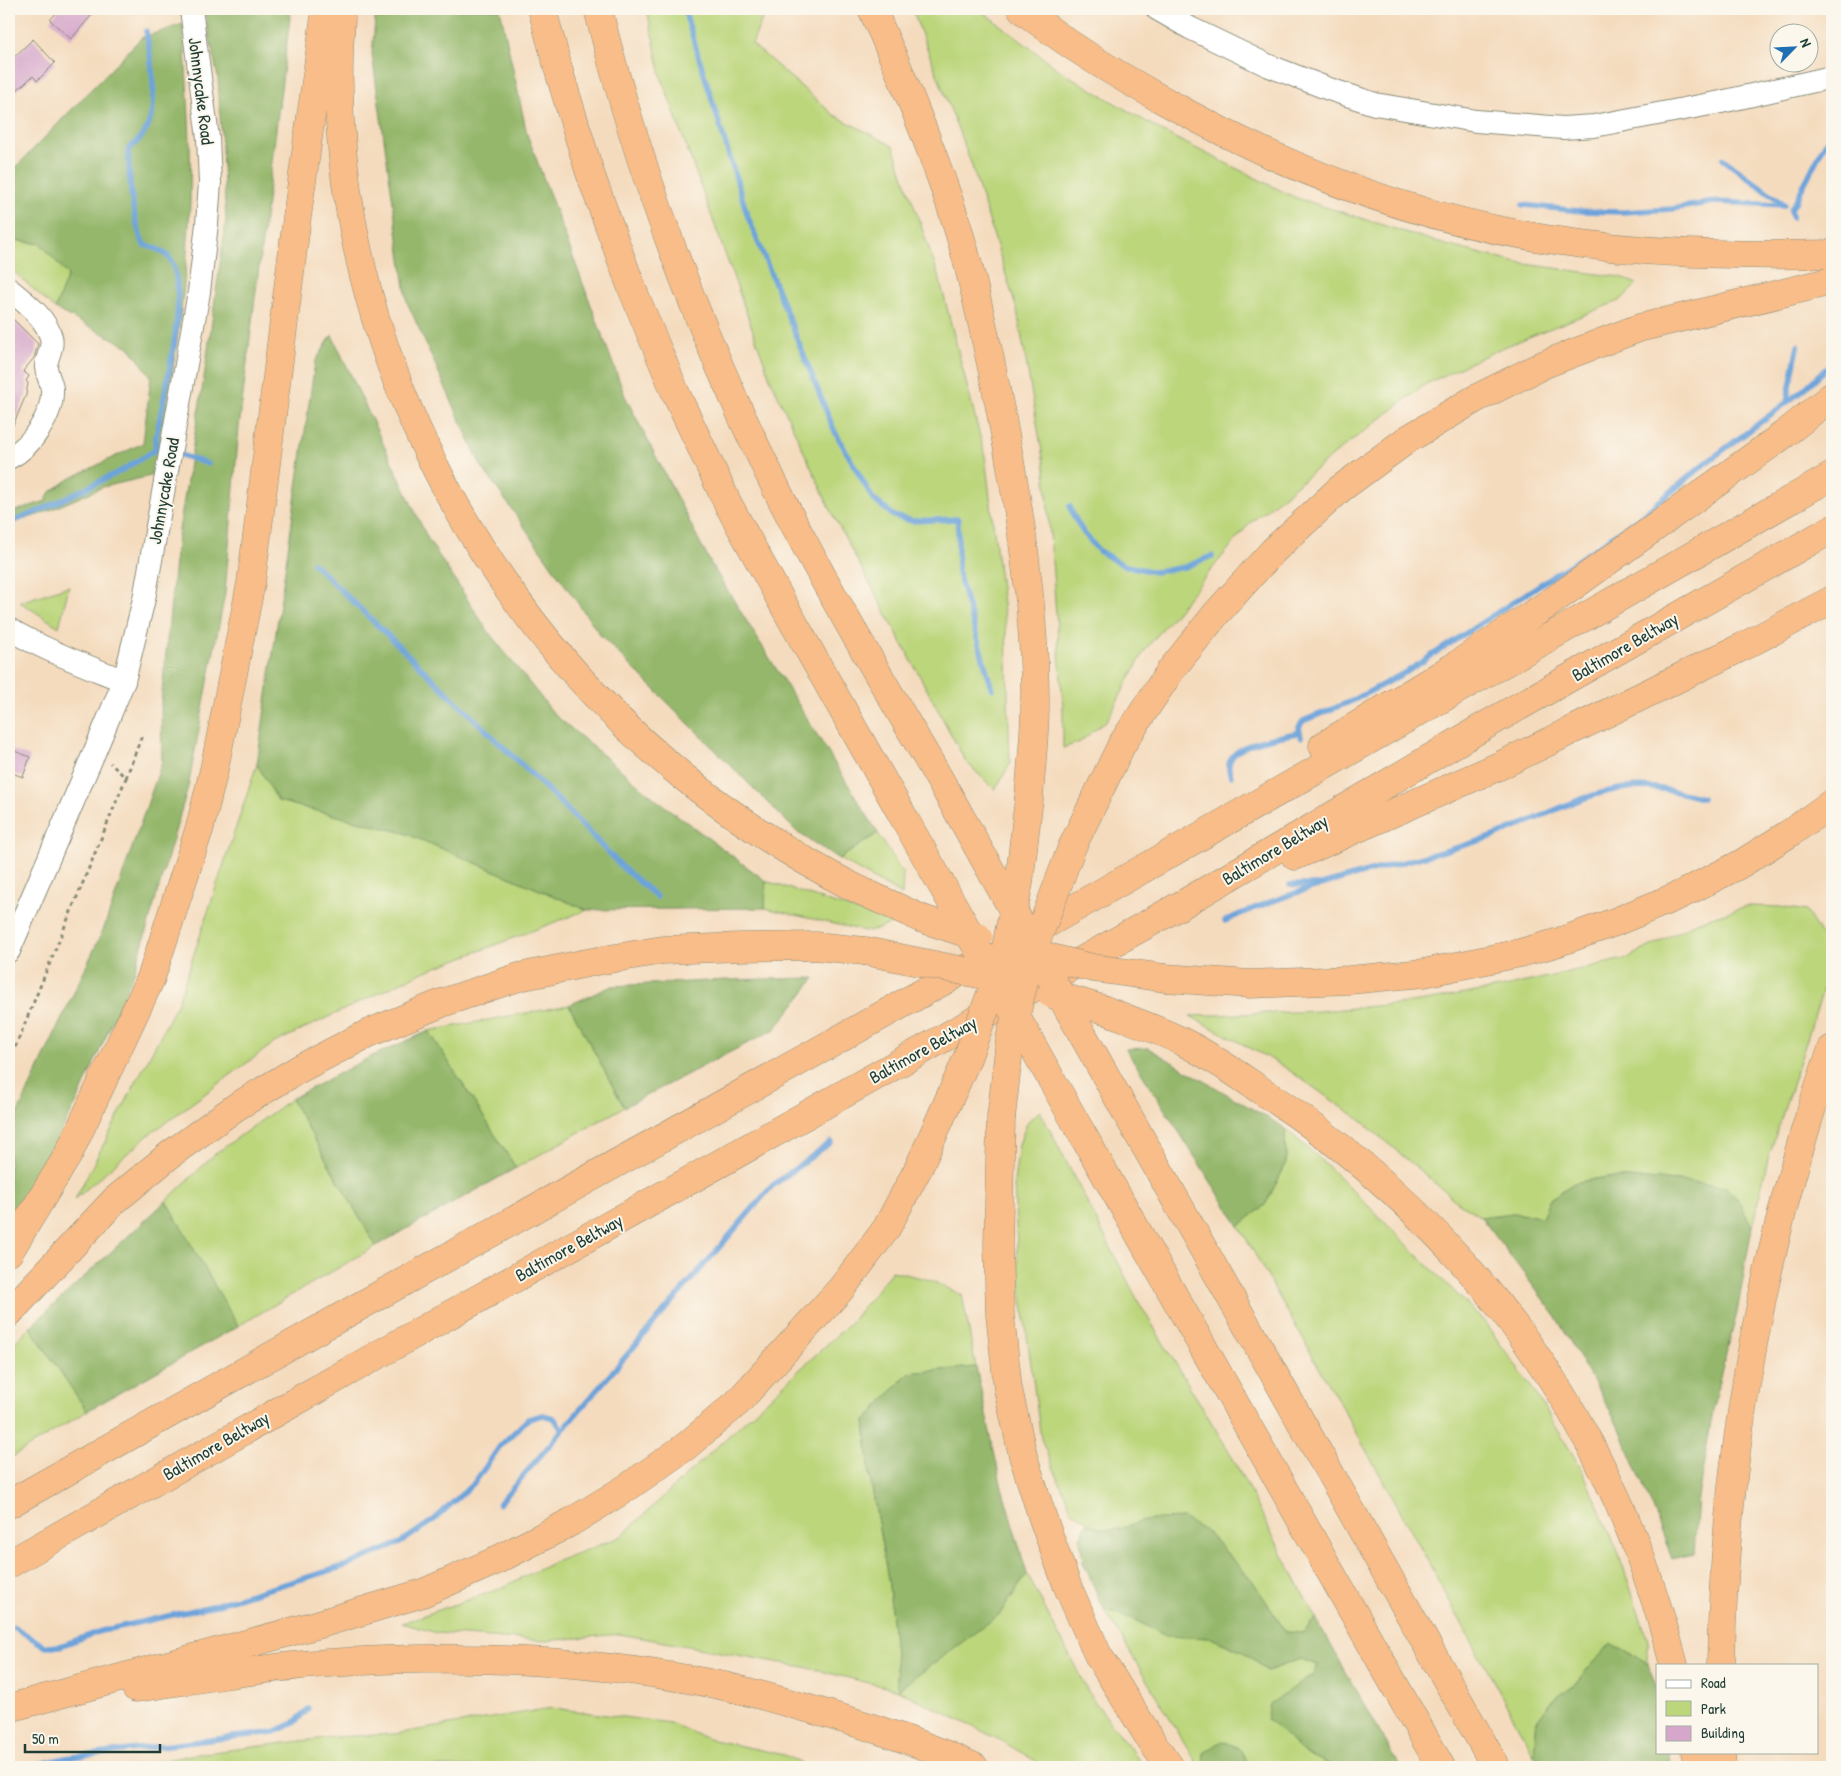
<svg xmlns="http://www.w3.org/2000/svg" width="1841" height="1776" font-family="'Patrick Hand',sans-serif">
  <style>
    .green { fill: #bcd67c; stroke: #6e8a58 }
    .forest { fill: #95b76c; stroke: #5a7a50 }
    .lines { fill: none; stroke-linecap: round; stroke-linejoin: round }
    .stream { stroke: #6ca3da; stroke-width: 5.5 }
    .building { fill: #d6a7cb }
    .minor-casing { stroke: #8a8c79; stroke-width: 24 }
    .highway-casing { stroke: #8a8c79; stroke-width: 29 }
    .path { stroke: #8a8c79; stroke-width: 3; stroke-dasharray: 4 4; stroke-linecap: butt }
    .minor { stroke: #fff; stroke-width: 22 }
    .highway { stroke: #f8bd89; stroke-width: 28 }
    .highway-bridge-casing { stroke: #8a8c79; stroke-width: 29; stroke-linecap: butt }
    .highway-bridge { stroke: #f8bd89; stroke-width: 28 }
    .labels { text-anchor: middle; stroke-width: 4; stroke-linejoin: round; paint-order: stroke }
    .street-label { font-size: 18px; fill: #1f3d34; stroke: #fbf7ec }
  </style>
  <rect width="100%" height="100%" fill="#fbf7ec"/>
  <filter id="ink" filterUnits="userSpaceOnUse"><feTurbulence type="fractalNoise" baseFrequency=".02" numOctaves="2"/><feDisplacementMap in="SourceGraphic" scale="10" xChannelSelector="R" yChannelSelector="G"/><feConvolveMatrix kernelMatrix="1 2 1 2 8 2 1 2 1" color-interpolation-filters="sRGB"/></filter>
  <filter id="wash" filterUnits="userSpaceOnUse"><feTurbulence type="fractalNoise" baseFrequency=".0096" numOctaves="4" result="noise"/><feDisplacementMap in="SourceGraphic" scale="20" xChannelSelector="R" yChannelSelector="G"/><feGaussianBlur stdDeviation="1.12" result="paint"/><feColorMatrix in="noise" values="0 0 0 0 0 0 0 0 0 0 0 0 0 0 0 0 0 1.4 0 .05"/><feComposite in="paint" operator="in"/></filter>
  <g filter="url(#wash)">
    <rect width="100%" height="100%" fill="#f4dbbe"/>
    <g class="green">
      <path d="M647,9H766L752,44L834,115L893,146L939,277L985,456L1006,630L1010,764L995,790L966,762L834,517L770,378L661,76Z"/>
      <path d="M912,9H979L1059,70L1167,134L1294,197L1446,245L1517,263L1620,277L1637,284L1621,300L1499,349L1426,384L1347,444L1249,524L1145,650L1107,720L1080,742L1063,748V705L1045,469L1017,310L971,163Z"/>
      <path d="M14,240L41,244L68,275L55,309L9,267V244Z"/>
      <path d="M69,586L59,627L20,602Z"/>
      <path d="M257,764L278,801L405,833L587,910L421,973L274,1043L146,1137L75,1199L178,1002Z"/>
      <path d="M878,833L903,874L902,895L839,859Z"/>
      <path d="M766,881L894,923L869,932L765,908Z"/>
      <path d="M1747,906L1780,907L1806,911L1832,953V962L1768,1159L1752,1227L1739,1202L1681,1181L1607,1177L1574,1183L1550,1199L1542,1217L1513,1213L1481,1217L1456,1201L1359,1119L1280,1064L1190,1016L1320,1011L1419,1002L1505,987L1628,958L1699,921Z"/>
      <path d="M569,1005L624,1107L516,1168L429,1031Z"/>
      <path d="M291,1099L376,1246L238,1326L166,1201L215,1154Z"/>
      <path d="M1040,1111L1139,1303L1230,1453L1316,1619L1303,1633L1286,1632L1252,1580L1208,1533L1150,1520L1119,1530L1098,1529L1072,1511L1041,1439L1018,1268L1014,1182L1019,1144L1028,1121Z"/>
      <path d="M1285,1128L1332,1170L1483,1320L1536,1394L1581,1468L1617,1549L1648,1640V1664L1610,1643L1573,1686L1549,1703L1537,1719L1534,1755L1392,1496L1239,1226L1265,1205L1286,1164Z"/>
      <path d="M892,1271L930,1280L962,1295L976,1367L908,1373L865,1421L870,1477L889,1585L898,1689L999,1614L1027,1574L1091,1697L1145,1767H1046L1000,1740L898,1690L804,1667L620,1634L545,1641L437,1633L402,1623L499,1589L552,1563L620,1537L851,1322Z"/>
      <path d="M30,1327L87,1411L9,1459V1348Z"/>
      <path d="M1104,1609L1133,1619L1166,1636L1211,1638L1245,1653L1267,1671L1300,1659L1317,1665L1313,1675L1270,1704L1303,1752L1335,1767H1251L1239,1748L1204,1753L1203,1767H1199Z"/>
      <path d="M552,1708L670,1723L708,1739L784,1755L808,1767H128L196,1754L334,1737L394,1734Z"/>
    </g>
    <g class="forest">
      <path d="M204,9H291L239,427L225,593L188,787L135,970L77,1102L22,1202L9,1221V1132L104,928L162,762L161,702L177,542L204,378L226,221L218,78Z"/>
      <path d="M376,9H500L527,134L625,396L710,562L878,833L839,859L797,832L601,636L480,464L407,302L372,54Z"/>
      <path d="M183,24C187,83 192,142 190,202C187,293 171,385 155,475L103,487L41,514L9,524V513L46,501L49,493L71,478L143,443L151,376L129,347L55,309L68,275L41,244L15,240L9,244V172L17,166L141,38Z"/>
      <path d="M332,335L428,539L490,634L555,715L658,801L766,881L765,908L587,910L405,833L278,801L257,764L315,362Z"/>
      <path d="M815,978L775,1029L624,1107L569,1005L612,986L726,980Z"/>
      <path d="M429,1031L516,1168L376,1246L291,1099L368,1058Z"/>
      <path d="M1148,1048L1285,1128L1286,1164L1265,1205L1239,1226L1126,1049Z"/>
      <path d="M1607,1177L1681,1181L1727,1187L1739,1202L1752,1227L1737,1313L1716,1393L1698,1497L1694,1554L1672,1559L1656,1516L1619,1427L1555,1315L1481,1217L1513,1213L1542,1217L1550,1199L1574,1183Z"/>
      <path d="M166,1201L238,1326L87,1411L30,1327Z"/>
      <path d="M976,1367L1001,1484L1027,1574L1000,1614L898,1690L889,1585L870,1477L865,1421L908,1373Z"/>
      <path d="M1183,1518L1208,1533L1252,1580L1286,1632L1303,1633L1316,1619L1400,1767H1335L1303,1752L1267,1719L1270,1704L1313,1675L1317,1665L1300,1659L1268,1671L1245,1653L1211,1638L1166,1636L1133,1619L1104,1609L1083,1562L1080,1537L1088,1522C1114,1540 1125,1523 1151,1520C1161,1518 1172,1519 1183,1518Z"/>
      <path d="M1610,1643L1648,1664L1657,1690V1752H1668L1671,1767H1541L1534,1755L1537,1719L1549,1703L1573,1686Z"/>
      <path d="M1222,1741L1239,1748L1251,1767H1203L1204,1753Z"/>
    </g>
    <g class="lines">
      <g class="stream">
        <path d="M684,9L748,217L834,430L873,499L894,516L912,521L958,519V572L992,689"/>
        <path d="M146,31C151,57 158,98 149,123C146,134 136,143 128,150C129,177 132,221 144,245C154,247 164,250 170,259C191,292 163,398 156,437L155,446L157,449L163,450"/>
        <path d="M1723,159L1784,204"/>
        <path d="M1523,205L1579,211L1623,212L1672,209L1714,202L1784,205"/>
        <path d="M1792,217L1791,210L1832,130"/>
        <path d="M1787,402L1798,345"/>
        <path d="M181,455L208,464"/>
        <path d="M1070,506L1073,515L1083,532L1099,551L1123,565L1155,572L1185,567L1212,556"/>
        <path d="M9,523L41,510L121,471L157,449"/>
        <path d="M313,563L554,796L624,869L657,897"/>
        <path d="M1301,737L1299,727L1303,721L1352,701L1408,671L1594,549L1645,513L1706,463L1802,391L1832,363"/>
        <path d="M1231,776C1230,773 1228,769 1229,765C1231,742 1282,737 1300,732"/>
        <path d="M1290,885H1318"/>
        <path d="M1225,921C1308,882 1399,866 1485,839C1534,824 1577,793 1628,788C1653,785 1678,792 1702,798"/>
        <path d="M499,1504L772,1186L831,1142"/>
        <path d="M14,1627L46,1647L60,1646L101,1631L208,1607L345,1566L400,1543L435,1519L475,1482L500,1446L528,1419L543,1415L554,1418L562,1430"/>
        <path d="M28,1767L65,1758L274,1732L294,1723L308,1709"/>
      </g>
    </g>
    <g id="blocks">
      <g class="building">
        <path d="M60,9H97L71,39L50,20Z"/>
        <path d="M33,39L55,63L37,81L33,76L9,97V62Z"/>
        <path d="M9,315L38,344L34,358L23,371L29,376L26,381L28,383L26,395L9,435Z"/>
        <path d="M9,749L30,757L23,777L9,772Z"/>
      </g>
    </g>
  </g>
  <g filter="url(#ink)">
    <use href="#blocks" fill-opacity="0" stroke="#8a8c79" stroke-width="1"/>
    <g class="lines">
      <defs>
        <g id="minor">
          <path d="M1157,9L1190,28L1267,65L1329,89L1375,104L1476,121L1563,128L1594,126L1721,102L1832,77"/>
          <path d="M9,289C25,303 44,315 51,337C54,348 46,357 46,367C47,375 51,382 52,389C54,414 31,447 9,458"/>
          <path d="M9,629C44,650 85,665 124,681"/>
          <path d="M9,951L97,746L124,681L144,599L199,292L207,224L210,182L208,138L191,9"/>
        </g>
        <g id="highway">
          <path d="M542,9L560,75L590,173L631,286L676,394L728,504L788,613L904,818"/>
          <path d="M598,9C639,172 698,330 772,480C824,587 889,691 948,794"/>
          <path d="M872,9C900,71 926,134 948,198C967,252 979,309 991,364C1014,475 1035,591 1035,704C1035,735 1031,767 1029,798"/>
          <path d="M1022,9C1068,46 1120,77 1172,105C1287,169 1415,218 1546,239C1642,254 1736,256 1832,254"/>
          <path d="M341,18C319,303 461,595 680,774C731,816 794,857 853,887C875,898 898,907 920,918"/>
          <path d="M1122,744L1171,670L1216,614L1273,551L1340,489L1408,439L1475,399L1545,364L1639,328L1832,281"/>
          <path d="M1323,746L1452,668L1554,600L1786,433L1832,396"/>
          <path d="M1295,856L1497,767L1742,647L1832,600"/>
          <path d="M1029,934L1832,476"/>
          <path d="M1165,978L1250,984L1349,980L1424,973L1520,953L1556,943L1615,922L1680,895L1739,865L1790,833L1832,803"/>
          <path d="M1105,1010C1130,1020 1157,1029 1181,1041C1210,1055 1238,1075 1265,1093C1410,1187 1532,1321 1607,1478C1636,1538 1657,1600 1674,1665"/>
          <path d="M1122,1105L1496,1767"/>
          <path d="M1001,1118L998,1246L1000,1315L1008,1389L1023,1456L1043,1519L1067,1585L1098,1655L1152,1742L1170,1767"/>
          <path d="M1080,1130L1441,1767"/>
          <path d="M9,1252L68,1155L151,978L200,827L214,770L251,583L297,217L326,9"/>
          <path d="M9,1313L114,1201L172,1153L236,1107L299,1069L369,1033L442,1003L519,977L592,962L663,950L741,947L815,946L865,951"/>
          <path d="M9,1504L360,1306L976,963"/>
          <path d="M9,1564L383,1352L1183,904L1488,724L1832,529"/>
          <path d="M1721,1665C1723,1507 1746,1350 1786,1197C1800,1147 1814,1097 1832,1049"/>
          <path d="M136,1688C200,1679 264,1667 328,1663C455,1654 579,1658 704,1682C743,1689 782,1701 820,1712C872,1727 925,1744 974,1767"/>
          <path d="M9,1708L316,1625L423,1593L493,1562L571,1522L628,1487L685,1447L737,1403L841,1289L886,1229L919,1167"/>
          <path d="M1695,1752L1698,1767"/>
          <path d="M1722,1752L1723,1767"/>
        </g>
      </defs>
      <use href="#minor" class="minor-casing"/>
      <use href="#highway" class="highway-casing"/>
      <g class="path">
        <path d="M126,778L142,735"/>
        <path d="M9,1062L126,778L110,763"/>
      </g>
      <use href="#minor" class="minor"/>
      <use href="#highway" class="highway"/>
      <defs>
        <g id="highway-bridge">
          <path d="M948,794L1122,1105"/>
          <path d="M904,818L1080,1130"/>
          <path d="M920,918L978,937"/>
          <path d="M865,951L1003,979"/>
          <path d="M1027,952L1093,968L1165,978"/>
          <path d="M1052,994L1105,1010"/>
          <path d="M1001,1118L1010,1040L1029,961L1072,847L1122,744"/>
          <path d="M919,1167L966,1061L1003,961L1019,883L1029,798"/>
        </g>
      </defs>
      <use href="#highway-bridge" class="highway-bridge-casing"/>
      <use href="#highway-bridge" class="highway-bridge"/>
    </g>
  </g>
  <g class="labels">
    <g class="street-label">
      <text transform="translate(201 91) rotate(83)" y="6">Johnnycake Road</text>
      <text transform="translate(164 491) rotate(-80)" y="6">Johnnycake Road</text>
      <text transform="translate(1625 647) rotate(-30)" y="6">Baltimore Beltway</text>
      <text transform="translate(1275 850) rotate(-31)" y="6">Baltimore Beltway</text>
      <text transform="translate(923 1050) rotate(-29)" y="6">Baltimore Beltway</text>
      <text transform="translate(569 1248) rotate(-29)" y="6">Baltimore Beltway</text>
      <text transform="translate(216 1446) rotate(-30)" y="6">Baltimore Beltway</text>
    </g>
  </g>
  <rect width="1841" height="1776" fill="none" stroke="#fbf7ec" stroke-width="30"/>
  <rect x="1656" y="1664" width="162" height="90" fill="#fbf7ec" stroke="#a3ada2"/>
  <rect x="1666" y="1680" width="25" height="8" fill="#ffffff" stroke="#a3ada2"/>
  <text x="1701" y="1688" font-size="15" fill="#1f3d34">Road</text>
  <rect x="1666" y="1701" width="25" height="15" fill="#bcd67c" stroke="#a3ada2"/>
  <text x="1701" y="1714" font-size="15" fill="#1f3d34">Park</text>
  <rect x="1666" y="1726" width="25" height="15" fill="#d6a7cb" stroke="#a3ada2"/>
  <text x="1701" y="1738" font-size="15" fill="#1f3d34">Building</text>
  <g transform="translate(1794 48) rotate(66)"><circle r="24" fill="#fbf7ec" stroke="#a3ada2"/>
  <path d="M0-4L9 19L0 12L-9 19Z" fill="#1f6fb2"/>
  <text y="-8" font-size="14" font-weight="bold" text-anchor="middle" fill="#1f3d34">N</text>
  </g>
  <path d="M25 1744v8h135v-8" fill="none" stroke="#1f3d34" stroke-width="2.5"/>
  <text x="32" y="1744" font-size="15" fill="#1f3d34" stroke="#fbf7ec" stroke-width="4" paint-order="stroke">50 m</text>
</svg>
